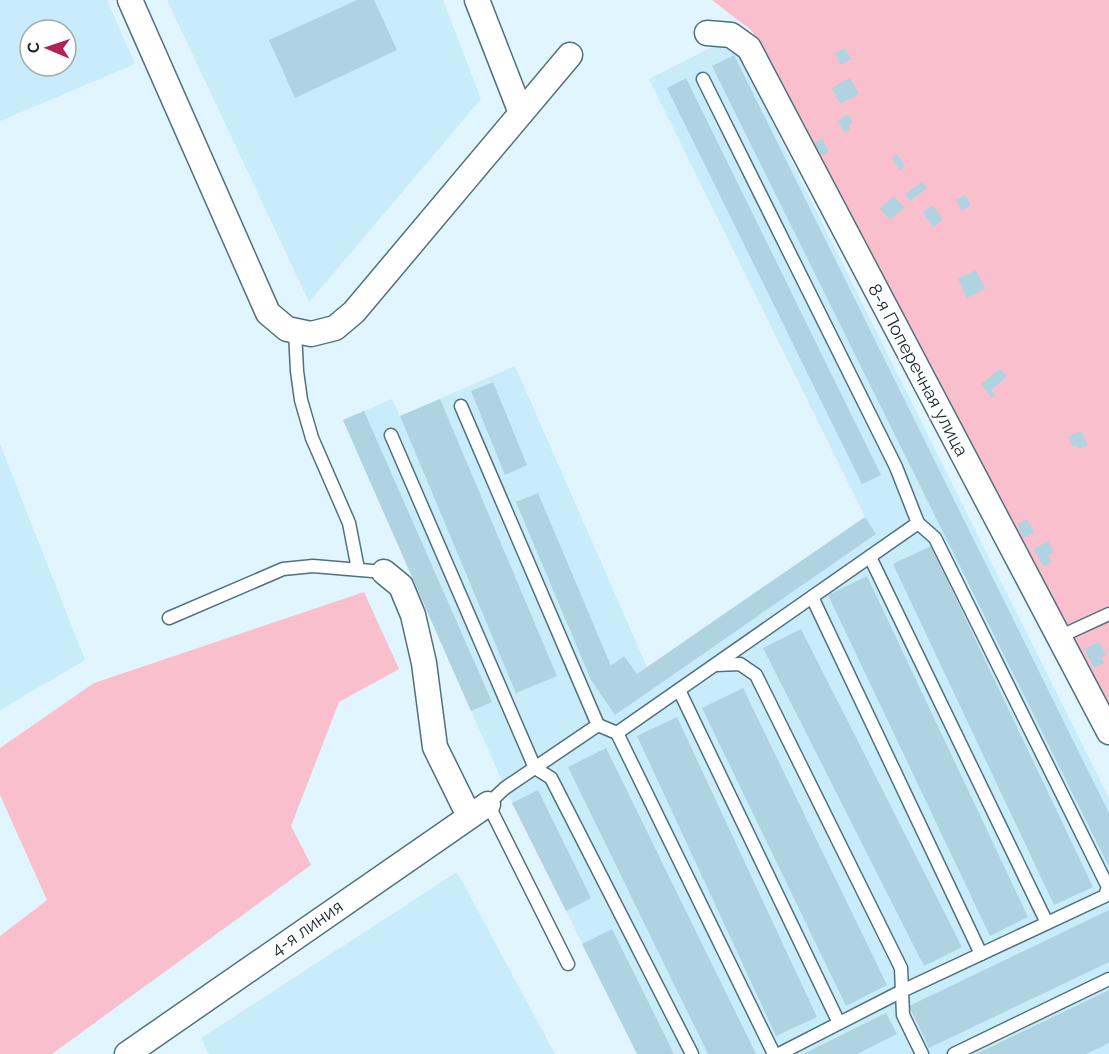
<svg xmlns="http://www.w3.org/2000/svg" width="1109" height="1054" font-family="Raleway,sans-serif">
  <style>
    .built { fill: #c9ecfa; fill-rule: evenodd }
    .green { fill: #f9bfcc }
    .building { fill: #b0d3e1 }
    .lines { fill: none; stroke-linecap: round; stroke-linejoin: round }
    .service-casing { stroke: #51717e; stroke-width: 15 }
    .minor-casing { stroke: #51717e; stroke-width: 27 }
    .service { stroke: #fff; stroke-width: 12 }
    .minor { stroke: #fff; stroke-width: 24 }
    .labels { text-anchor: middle; stroke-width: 4.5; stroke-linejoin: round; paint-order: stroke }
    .street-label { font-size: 18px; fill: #19272c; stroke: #fff }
  </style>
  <rect width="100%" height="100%" fill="#e0f5fe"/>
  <g class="built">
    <path d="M0,0H107L135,64L0,121ZM30,30H66V66H30Z"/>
    <path d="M167,0H443L481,99L309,302Z"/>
    <path d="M730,38L1109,798V1054H637L505,788L343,420L392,399L400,416L515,366L647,667L865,517L649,79Z"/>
    <path d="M0,444L85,660L0,710Z"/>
    <path d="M457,872L555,1054H209L201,1038Z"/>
  </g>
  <g class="green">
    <path d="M712,0H1109V723L752,31Z"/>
    <path d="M364,592L399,669L339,702L291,826L311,865L52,1054H0V936L47,900L0,795V748L94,683Z"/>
  </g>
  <g class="building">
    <path d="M357,0H374L397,50L295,98L269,40Z"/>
    <path d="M845,48L851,59L841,65L835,53Z"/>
    <path d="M734,55L1109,813V867L712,66Z"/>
    <path d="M686,78L881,475L862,484L667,88Z"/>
    <path d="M850,78L859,94L840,104L832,88Z"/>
    <path d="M848,114L853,122L849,125L851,128L845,132L837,121Z"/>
    <path d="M822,139L829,151L822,156L814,143Z"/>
    <path d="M897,154L905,166L900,170L892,158Z"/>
    <path d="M922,182L927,188L910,201L905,194Z"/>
    <path d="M965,195L971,205L962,211L956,200Z"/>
    <path d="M894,196L904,208L890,220L880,208Z"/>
    <path d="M933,205L943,220L933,227L923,212Z"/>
    <path d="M976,270L985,289L967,298L958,279Z"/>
    <path d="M1000,369L1007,377L991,390L995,395L992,398L981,384Z"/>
    <path d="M493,382L527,465L505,475L471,391Z"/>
    <path d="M440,399L557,676L516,693L400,416Z"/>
    <path d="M364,411L492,702L471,711L343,420Z"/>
    <path d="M1081,431L1088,445L1079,449L1077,445L1073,447L1068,437Z"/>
    <path d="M538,493L611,666L624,656L637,674L865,517L876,534L615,715L591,680L516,502Z"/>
    <path d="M1027,519L1034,532L1024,538L1017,524Z"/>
    <path d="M1048,541L1054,552L1048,555L1052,562L1043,566L1034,549Z"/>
    <path d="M931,546L1093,887L1054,905L893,564Z"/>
    <path d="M867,576L1028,917L990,936L828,595Z"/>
    <path d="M801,629L962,947L924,966L763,648Z"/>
    <path d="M1099,642L1106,655L1101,658L1104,663L1094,668L1084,649Z"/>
    <path d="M743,688L887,985L846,1006L702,708Z"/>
    <path d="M677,717L817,1017L776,1036L637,736Z"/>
    <path d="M606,748L756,1054H708L568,767Z"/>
    <path d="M538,790L591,898L566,911L512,803Z"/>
    <path d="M1109,910V962L929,1048L909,1006Z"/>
    <path d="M612,929L674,1054H637L582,944Z"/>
    <path d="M1109,990V1043L1086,1054H976Z"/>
    <path d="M886,1013L897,1034L857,1054H803Z"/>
  </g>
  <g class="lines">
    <defs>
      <g id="service">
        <path d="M703,79L896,467L918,523L935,538L1108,887L1105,896L902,991L779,1054"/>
        <path d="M295,331L297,371L301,400L312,438L349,523L358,569"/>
        <path d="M461,406L598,725"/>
        <path d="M391,435L535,768L551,778L692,1054"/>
        <path d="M870,557L1047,923"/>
        <path d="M812,597L981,954"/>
        <path d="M169,618L283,569L313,566L384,572"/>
        <path d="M1059,637L1109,614"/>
        <path d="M715,665L740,664L756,675L901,968L903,1015L922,1054"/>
        <path d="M679,690L839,1023"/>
        <path d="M617,733L774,1054"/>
        <path d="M568,964L488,804L505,788L598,725L617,733L918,523"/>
        <path d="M954,1054L1109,979"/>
      </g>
      <g id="minor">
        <path d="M130,0L268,313L287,329L311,334L335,328L354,312L570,55"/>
        <path d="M477,0L521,113"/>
        <path d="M707,33L731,35L749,48L1109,732"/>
        <path d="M384,572L401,586L413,615L424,663L435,747L469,816"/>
        <path d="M127,1054L488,804"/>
      </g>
    </defs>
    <use href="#service" class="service-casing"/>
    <use href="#minor" class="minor-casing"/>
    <use href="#service" class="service"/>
    <use href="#minor" class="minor"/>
  </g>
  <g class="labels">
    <g class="street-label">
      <text transform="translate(918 370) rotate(62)" y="6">8-я Поперечная улица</text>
      <text transform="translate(307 928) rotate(-35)" y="6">4-я линия</text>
    </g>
  </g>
  <g transform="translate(48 48) rotate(272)"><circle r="28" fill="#ffffff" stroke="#a3a9ab" stroke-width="1.5"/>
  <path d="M0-4.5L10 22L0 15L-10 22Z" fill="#b12358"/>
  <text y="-9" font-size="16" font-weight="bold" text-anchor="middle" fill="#19272c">С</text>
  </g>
</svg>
